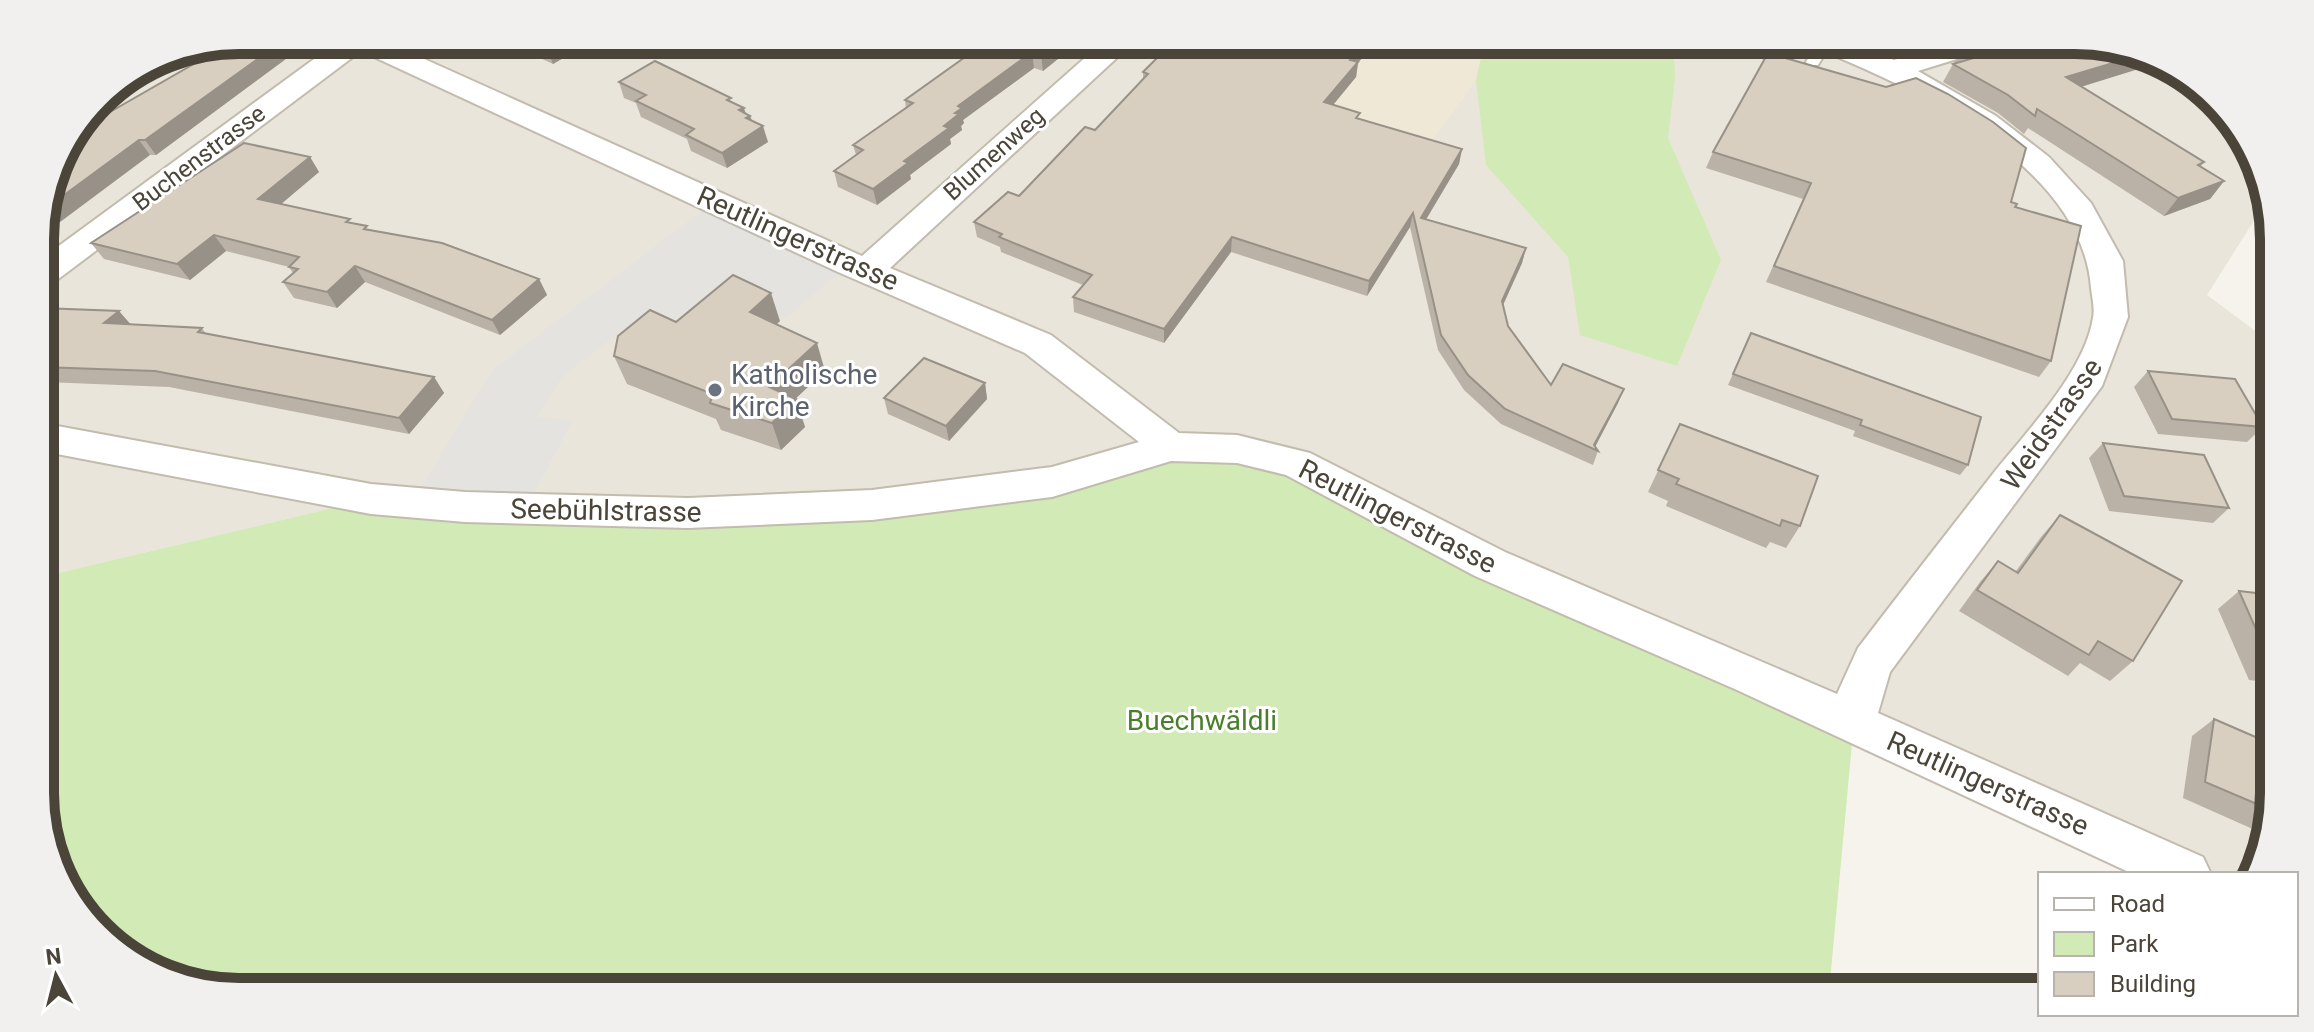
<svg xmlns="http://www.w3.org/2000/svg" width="2314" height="1032" font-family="Roboto,sans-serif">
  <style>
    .residential { fill: #eae5da }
    .education { fill: #efe8d6 }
    .green { fill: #d2eab5 }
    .parking { fill: #e5e3e0 }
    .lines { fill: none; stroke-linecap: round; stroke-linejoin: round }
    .lane-casing { stroke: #c2bbae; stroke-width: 4 }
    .street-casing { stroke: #c2bbae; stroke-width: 4 }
    .lane { fill: #fff; fill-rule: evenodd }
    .street { fill: #fff; fill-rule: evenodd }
    .wall { fill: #bab2a6 }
    .shaded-wall { fill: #979187 }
    .building { fill: #d8cfc1; stroke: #979187; stroke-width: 2 }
    .worship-dot { fill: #6b7280; stroke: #fff; stroke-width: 3 }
    .labels { text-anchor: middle; stroke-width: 6; stroke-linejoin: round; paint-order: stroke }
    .far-street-label { font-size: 24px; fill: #4b4439; stroke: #fff }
    .street-label { font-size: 28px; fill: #4b4439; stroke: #fff }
    .worship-label { font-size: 28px; fill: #5b616d; stroke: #fff; text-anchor: start }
    .park-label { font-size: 28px; fill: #4a7f2a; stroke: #fff }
    .rim { fill: none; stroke: #4b4439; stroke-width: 10 }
  </style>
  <rect width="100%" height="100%" fill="#f6f3ec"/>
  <path class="residential" d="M239,40H2075L2151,55L2233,117L2267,200L2207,295L2273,344L2274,794L2259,869L2255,874H2186L1958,768L872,505L371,499L41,577L40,225L61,150L107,90L163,55Z"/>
  <path class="education" d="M1275,40H1485L1476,80L1425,150L1230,91Z"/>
  <g class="green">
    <path d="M1485,40H1673L1675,77L1668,138L1721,260L1677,366L1580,335L1568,257L1486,165L1476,80Z"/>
    <path d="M1237,449L1854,722L1829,992H239L163,977L81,915L42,820L41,577L371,499L688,513Z"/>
  </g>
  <path class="parking" d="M715,201L850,264L785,319L740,295L692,333L646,313L563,376L536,418L573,420L525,510L412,503L492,370Z"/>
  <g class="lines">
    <defs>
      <path id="lane" d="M1819,40L1832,42L1818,65H1808L1806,62Z"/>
      <path id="street" d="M340,40H382L862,256L1105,40H1136L890,268L1051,335L1179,433L1237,435L1310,453L1505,552L1837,694L1858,648C1902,590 1947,533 1992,475C2026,432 2084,373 2093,318C2095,309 2092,297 2091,288C2082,164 1911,86 1810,46L1806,40H1845L1894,60L1960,40H2003L1999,46L1918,71L1996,116L2049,157L2091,203L2123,261L2128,317L2102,386L1890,672L1878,713L2203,857L2211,874H2133L1737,690L1475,576L1286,475L1237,463L1171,461L1052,497L872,520L688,528L465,522L371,514L41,451V423L371,484L465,492L688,498L872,490L1052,467L1139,442L1025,353L838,272L361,51L53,283L41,286V259Z"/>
    </defs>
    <use href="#lane" class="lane-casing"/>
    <use href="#street" class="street-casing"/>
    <use href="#lane" class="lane"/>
    <use href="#street" class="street"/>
  </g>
  <g class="wall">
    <path d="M239,40H286L294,53L156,155H150L110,112L197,62L169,54Z"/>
    <path d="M512,40H594L553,64L514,46Z"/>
    <path d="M637,40H668L654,48Z"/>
    <path d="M976,40H1078L1079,42L1043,71L1034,68L963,120L964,123L961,126L962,130L950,139L951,144L910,175L911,179L877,205L838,187L834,171L856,155L853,145L906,108L905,100L985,43Z"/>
    <path d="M1919,40H1950L1929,46Z"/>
    <path d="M1964,45L2082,87L2204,162L2201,166L2224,181L2210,199L2164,216L2028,128L2024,134L1998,113L1943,82L1953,64H1955L1954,63Z"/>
    <path d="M1358,63L1356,77L1333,105L1359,119L1462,149L1459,164L1426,219L1526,248L1522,263L1503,305L1508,326L1551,385L1618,403L1595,446L1598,451L1593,465L1501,424L1464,390L1438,350L1410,227L1367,296L1231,252L1164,343L1074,312L1073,297L1083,285L1001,252L1000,247L977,237L974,222L1019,196L1095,130L1143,79V72Z"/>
    <path d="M619,82L733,102L745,113L750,116L752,120L768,142L727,168L691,151L687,139L641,117L636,103L624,98Z"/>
    <path d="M1713,152L2011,202L2015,207L2051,361L2039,377L1766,282L1803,199L1706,168Z"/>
    <path d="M310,157L319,172L281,204L352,223L369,230L539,279L547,295L500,335L365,282L337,308L294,298L283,282L293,273L289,267L226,251L190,280L104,259L91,243Z"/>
    <path d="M41,308L131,325L202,328L206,334L434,377L444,393L409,434L169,387L45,382L41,378Z"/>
    <path d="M780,321L777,324L825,371L795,399L805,427L781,450L721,430L716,419L627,384L614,356L676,322Z"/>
    <path d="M1751,333L1968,465L1960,475L1853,436L1855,431L1728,385Z"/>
    <path d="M2148,371L2263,427L2247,442L2158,434L2134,387Z"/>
    <path d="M985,383L987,399L949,441L888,414L884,398Z"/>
    <path d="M1680,424L1800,526L1786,548L1770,542L1766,548L1666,506L1668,501L1648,492Z"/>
    <path d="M2103,443L2229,508L2213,523L2109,511L2089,458Z"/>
    <path d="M2060,515L2133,661L2110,681L2080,663L2068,676L1959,611L1980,582L1998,561L2016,571L2041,537Z"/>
    <path d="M2239,591L2273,595L2274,683L2249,680L2218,609Z"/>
    <path d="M2214,719L2274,794L2266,835L2183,798L2192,736Z"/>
  </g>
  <g class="shaded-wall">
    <path d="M284,40H286L294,53L156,155L145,140Z"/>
    <path d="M568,40H594L553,64L548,52Z"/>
    <path d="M651,40H668L654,48Z"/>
    <path d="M1060,40H1078L1079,42L1043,71L1041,55Z"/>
    <path d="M1367,40H1377L1358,63L1356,77L1323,117L1324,102L1350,60Z"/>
    <path d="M1932,40H1950L1929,46Z"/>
    <path d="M1032,52L1034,68L963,120L964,123L961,126L962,130L950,139L951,144L910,175L911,179L877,205L873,189L944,126L958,106Z"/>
    <path d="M2143,54L2151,55L2161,62L2055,95L2066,77Z"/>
    <path d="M744,108L747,118L750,116L755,131L763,126L768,142L727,168L722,153L739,110Z"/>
    <path d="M139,140L150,155L40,237V225L45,209Z"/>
    <path d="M1462,149L1459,164L1418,233L1421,218Z"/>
    <path d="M310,157L319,172L268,215L258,199Z"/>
    <path d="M2224,181L2210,199L2164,216L2178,198Z"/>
    <path d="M1413,213L1410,227L1367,296L1369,281Z"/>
    <path d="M214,235L226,251L190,280L177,264Z"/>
    <path d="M1232,237L1231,252L1164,343V329Z"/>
    <path d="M1526,248L1522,263L1498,316L1502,301Z"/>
    <path d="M355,266L365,282L337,308L327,292Z"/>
    <path d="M539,279L547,295L500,335L492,320Z"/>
    <path d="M771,293L780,321L759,340L750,312Z"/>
    <path d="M119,311L133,327L104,323Z"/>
    <path d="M817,343L825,371L778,415L769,387Z"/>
    <path d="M434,377L444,393L409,434L399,418Z"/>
    <path d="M985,383L987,399L949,441L946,426Z"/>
    <path d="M1624,389L1618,403L1594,449L1593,448Z"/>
    <path d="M796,399L805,427L781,450L772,423Z"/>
  </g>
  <g class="building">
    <path d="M239,40H284L145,140H139L45,209L61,150L94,107L110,112L211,54L194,49Z"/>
    <path d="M522,40H568L548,52Z"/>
    <path d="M989,40H1060L1041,55L1032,52L958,106L962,108L955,113L959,114L944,126L949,128L904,161L908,163L873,189L834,171L863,150L853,145L913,103L905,100Z"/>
    <path d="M1175,40H1367L1350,60L1358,62L1324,102L1360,113L1356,118L1462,149L1421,218L1526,248L1502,301L1508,326L1551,385L1563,364L1624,389L1594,445L1598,451L1505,409L1468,375L1441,335L1413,213L1369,281L1232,237L1164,329L1073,297L1092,275L999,237L1002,234L974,222L1008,192L1019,196L1085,127L1095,130L1148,74L1143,72Z"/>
    <path d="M1981,40H2023L2031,44L2046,40H2075L2143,54L2066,77L2204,162L2198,165L2224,181L2178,198L2037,109L2035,116L2008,95L1953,64L1981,56L1964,45Z"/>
    <path d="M1768,53L1886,87L1916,78L1948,94L1993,122L2026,148L2011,202L2017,204L2015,207L2081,226L2051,361L1774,266L1811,183L1713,152Z"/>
    <path d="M655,61L731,98L727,100L744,108L739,110L750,116L746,118L763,126L722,153L686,135L694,129L636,101L646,95L619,82Z"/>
    <path d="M244,143L310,157L258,199L350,219L346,222L367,226L364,229L442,243L539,279L492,320L355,266L327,292L283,282L298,269L289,267L299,257L214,235L177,264L91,243Z"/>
    <path d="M733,275L771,293L750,312L817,343L769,387L796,399L772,423L710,403L713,394L614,356L618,336L650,310L676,322Z"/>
    <path d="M41,308L119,311L104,323L202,328L198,332L434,377L399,418L155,371L41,367V354L48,347H41Z"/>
    <path d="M1751,333L1981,417L1968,465L1860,425L1862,420L1733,374Z"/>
    <path d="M924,358L985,383L946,426L884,398Z"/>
    <path d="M2148,371L2235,379L2263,427L2172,419Z"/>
    <path d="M1680,424L1818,476L1800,526L1782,520L1780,526L1676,484L1679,479L1658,470Z"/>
    <path d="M2103,443L2204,455L2229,508L2124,496Z"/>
    <path d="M2060,515L2182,581L2133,661L2098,641L2089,655L1977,590L1998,561L2018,573Z"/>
    <path d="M2239,591L2273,595L2274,663H2271Z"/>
    <path d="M2214,719L2274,745V794L2271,810L2205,782Z"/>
  </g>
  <circle class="worship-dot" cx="715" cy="390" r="8"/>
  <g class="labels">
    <g class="far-street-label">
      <text transform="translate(994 154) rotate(-42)" y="8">Blumenweg</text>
      <text transform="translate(199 158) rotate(-37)" y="8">Buchenstrasse</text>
    </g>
    <g class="street-label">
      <text transform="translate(798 238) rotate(24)" y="10">Reutlingerstrasse</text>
      <text transform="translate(2051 424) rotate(-55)" y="10">Weidstrasse</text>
      <text transform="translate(606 510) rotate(1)" y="10">Seebühlstrasse</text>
      <text transform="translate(1398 516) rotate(27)" y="10">Reutlingerstrasse</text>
      <text transform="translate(1988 783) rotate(24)" y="10">Reutlingerstrasse</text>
    </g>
    <g class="worship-label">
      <text x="731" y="384">Katholische<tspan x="731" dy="32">Kirche</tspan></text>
    </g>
    <g class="park-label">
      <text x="1202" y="730">Buechwäldli</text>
    </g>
  </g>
  <path d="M0 0H2314V1032H0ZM239 54H2075A185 185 0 0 1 2260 239V793A185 185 0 0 1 2075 978H239A185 185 0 0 1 54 793V239A185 185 0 0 1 239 54Z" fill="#f1f0ef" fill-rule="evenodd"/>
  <path class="rim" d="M239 54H2075A185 185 0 0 1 2260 239V793A185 185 0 0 1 2075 978H239A185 185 0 0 1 54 793V239A185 185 0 0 1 239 54Z"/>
  <rect x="2038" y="872" width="260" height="144" fill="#ffffff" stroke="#b7b4b0" stroke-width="2"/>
  <rect x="2054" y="898" width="40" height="12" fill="#ffffff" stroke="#b7b4b0" stroke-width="2"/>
  <text x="2110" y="912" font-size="24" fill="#4b4439">Road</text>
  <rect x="2054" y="932" width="40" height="24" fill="#d2eab5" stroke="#b7b4b0" stroke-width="2"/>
  <text x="2110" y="952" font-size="24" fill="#4b4439">Park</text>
  <rect x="2054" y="972" width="40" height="24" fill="#d8cfc1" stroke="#b7b4b0" stroke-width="2"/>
  <text x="2110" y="992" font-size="24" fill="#4b4439">Building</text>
  <g transform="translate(56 976) rotate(353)" stroke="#ffffff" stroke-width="6" paint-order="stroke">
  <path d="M0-6L14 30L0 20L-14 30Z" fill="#4b4439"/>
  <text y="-12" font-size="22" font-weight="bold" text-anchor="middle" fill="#4b4439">N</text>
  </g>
</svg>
